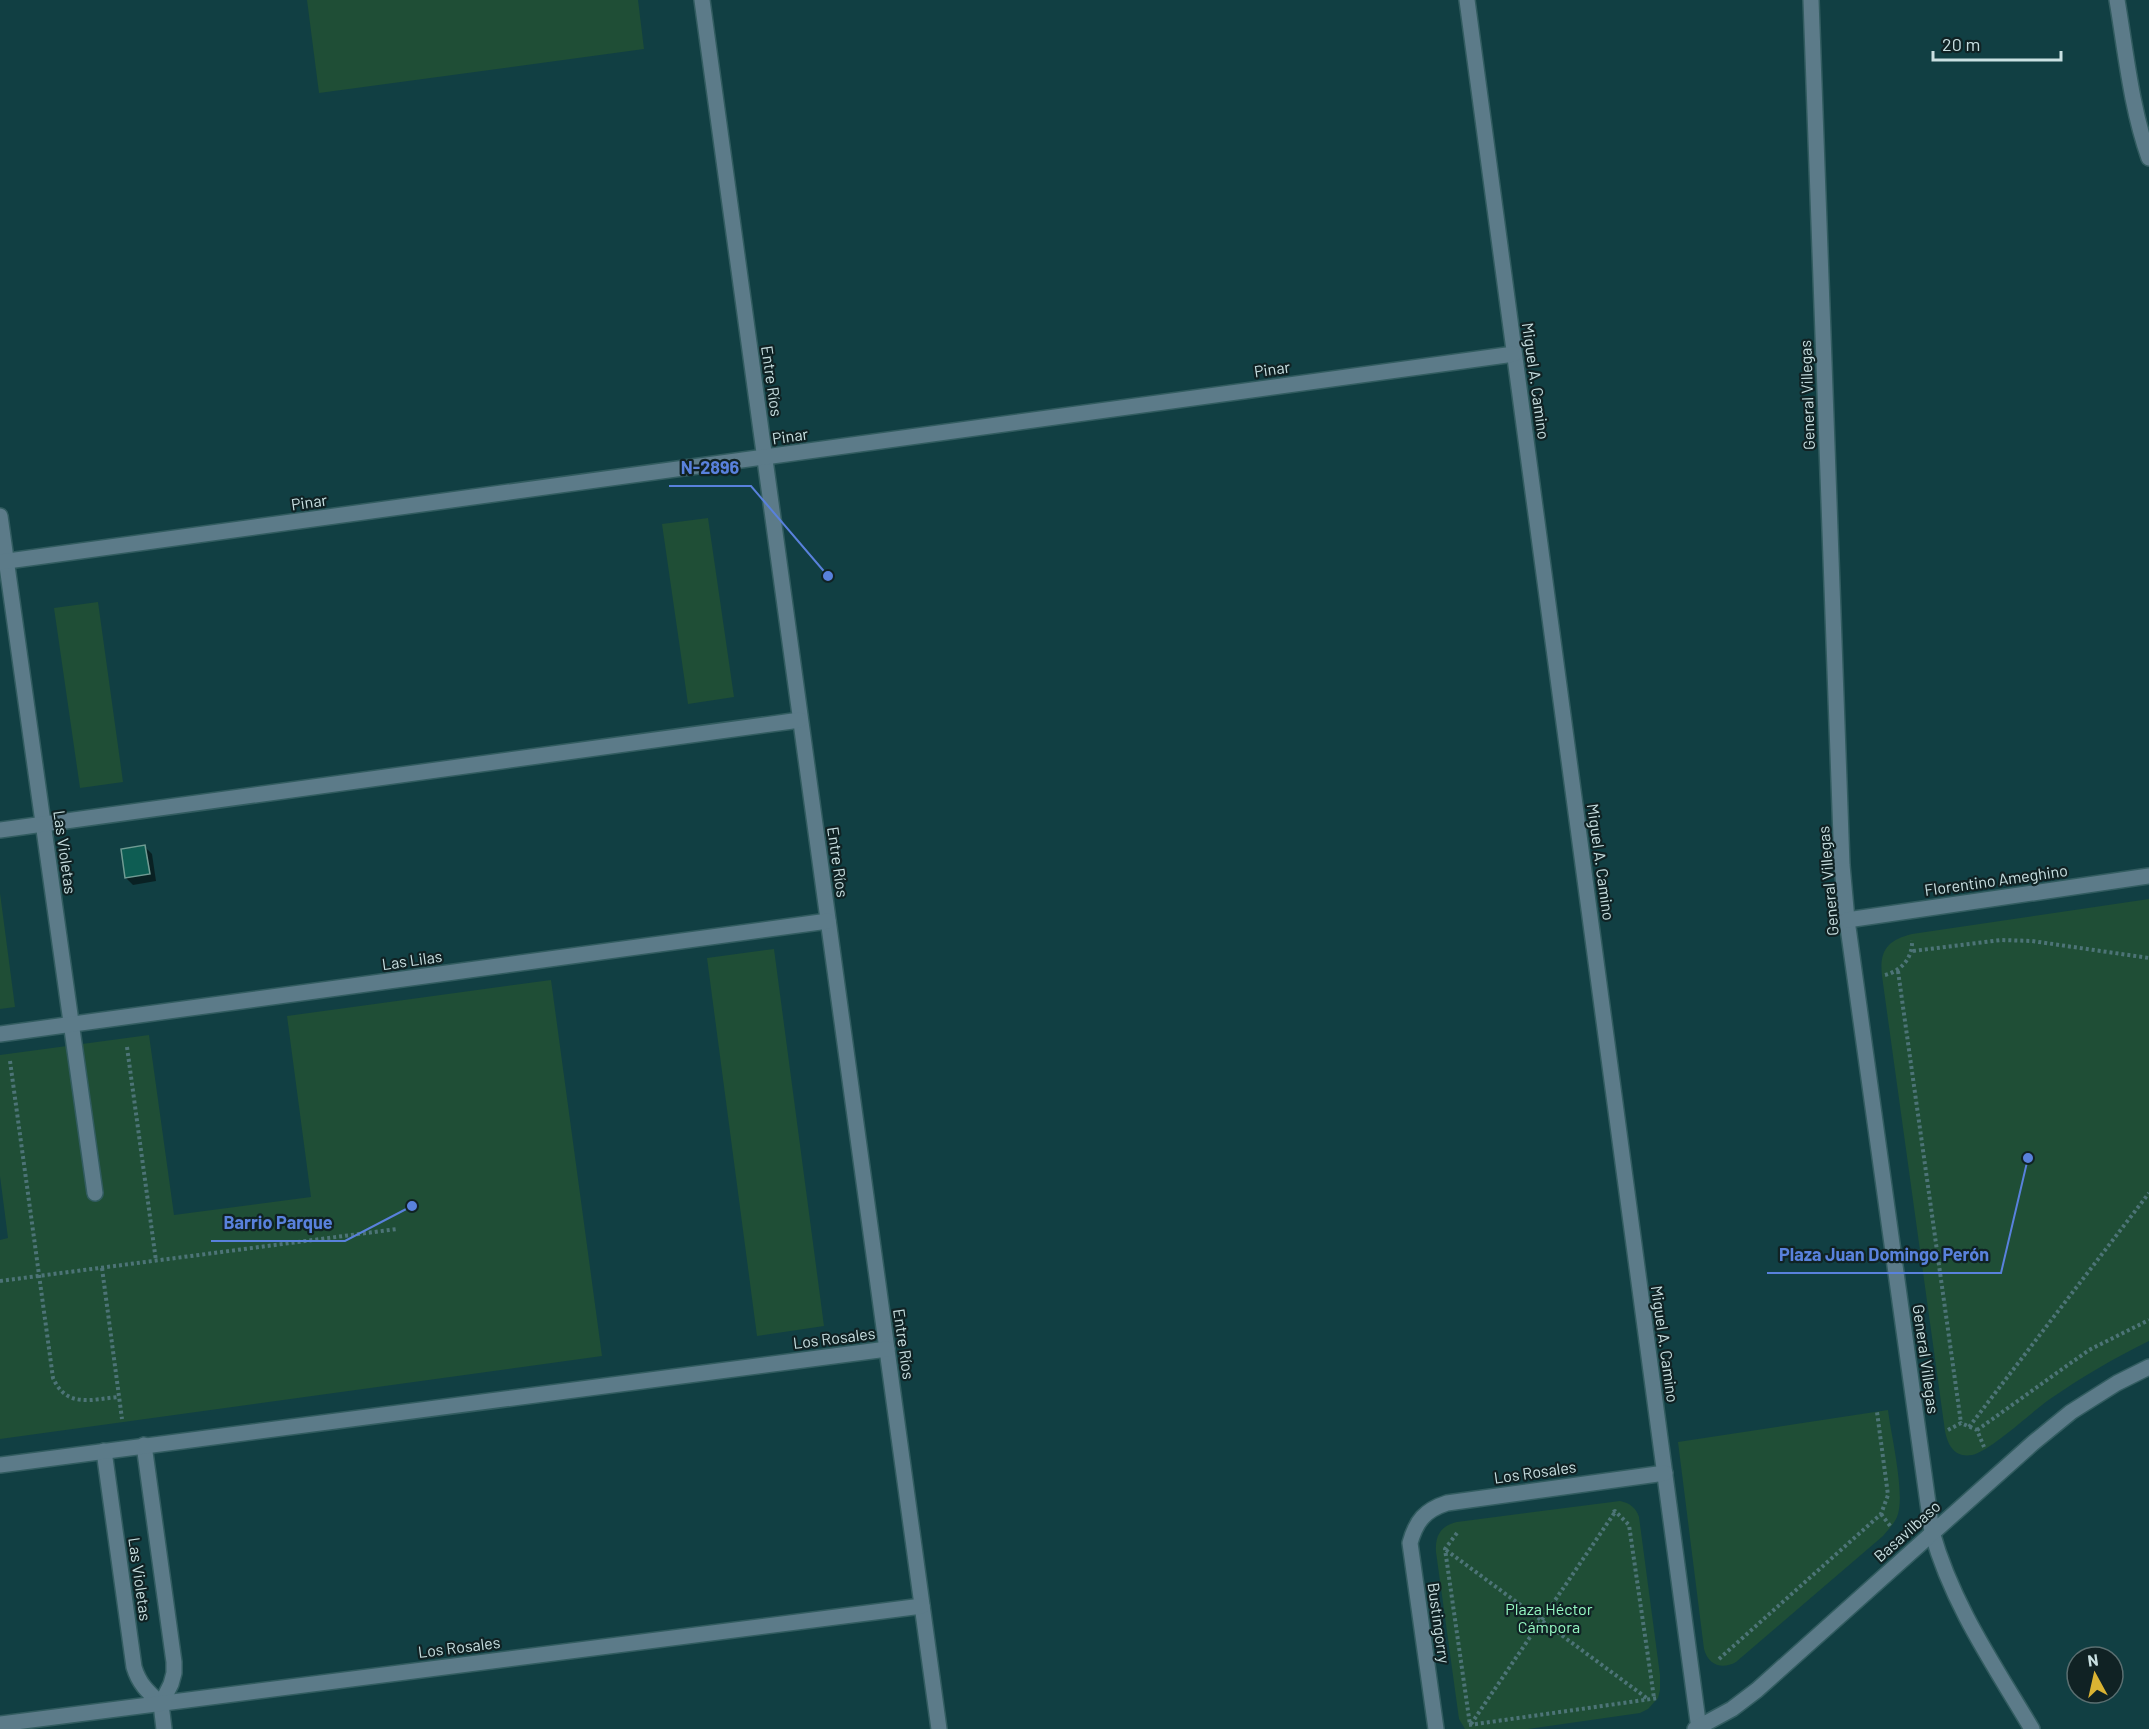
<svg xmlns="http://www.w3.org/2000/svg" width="2149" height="1729" font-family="Barlow,sans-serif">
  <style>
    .green { fill: #1f4e36 }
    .shadow { fill: #0007 }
    .building { fill: #0e5d53; stroke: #709b93; stroke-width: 1.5 }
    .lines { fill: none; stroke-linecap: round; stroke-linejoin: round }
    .minor-casing { stroke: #325c60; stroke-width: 18 }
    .path { stroke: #4d7477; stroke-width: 4; stroke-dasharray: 3 3; stroke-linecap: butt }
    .minor { stroke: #5c7b89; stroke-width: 15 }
    .labels { text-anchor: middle; stroke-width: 4.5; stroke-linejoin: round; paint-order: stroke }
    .street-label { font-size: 16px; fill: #c9e0e2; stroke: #102224 }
    .park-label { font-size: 16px; fill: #95f8c2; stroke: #102224 }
    .leader { fill: none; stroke: #5981dc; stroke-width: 2 }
    .callout-dot { fill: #5981dc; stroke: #102224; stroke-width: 2 }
    .callout-label { font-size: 18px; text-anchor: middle; font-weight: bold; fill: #5981dc; stroke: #102224; stroke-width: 4.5; stroke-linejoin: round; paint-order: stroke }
  </style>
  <rect width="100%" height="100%" fill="#113f43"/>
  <g class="green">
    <path d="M307,0H638L644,49L319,93Z"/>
    <path d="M708,518L734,697L688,704L662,524Z"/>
    <path d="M98,602L123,782L80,788L54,608Z"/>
    <path d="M0,893L15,1007L0,1009Z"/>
    <path d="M2149,899V1341C2114,1358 2082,1377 2050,1399C2031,1412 1992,1450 1972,1455C1955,1458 1948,1446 1945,1431L1882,976C1879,950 1888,940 1912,934Z"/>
    <path d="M774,949L824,1326L757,1336L707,958Z"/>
    <path d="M551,980L602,1356L0,1439V1240L8,1238L0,1176V1055L149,1035L174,1215L311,1197L287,1016Z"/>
    <path d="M1888,1410C1891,1435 1906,1496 1897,1517C1894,1524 1888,1530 1883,1536L1736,1662C1722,1670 1708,1665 1704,1649L1678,1442Z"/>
    <path d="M1620,1501C1630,1503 1636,1508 1639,1517L1660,1675V1690L1658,1698L1648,1709L1640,1713L1528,1729H1465L1459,1719L1436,1552C1435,1536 1440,1526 1457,1522Z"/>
  </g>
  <path class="shadow" d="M145,847L152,854L156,881L133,885L126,878Z"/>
  <path class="building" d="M145,845L150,874L125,878L121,849Z"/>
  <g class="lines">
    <defs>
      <g id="minor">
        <path d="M702,0L939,1729"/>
        <path d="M1467,0L1699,1729"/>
        <path d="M1811,0L1842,865L1847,920L1932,1532C1952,1604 1994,1665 2032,1729"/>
        <path d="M2117,0C2126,53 2131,107 2149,158"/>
        <path d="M0,516L95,1193"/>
        <path d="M0,562L1514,354"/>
        <path d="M0,830L800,720"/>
        <path d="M1847,920L2149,876"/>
        <path d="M0,1034L828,921"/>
        <path d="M144,1445L174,1662V1673L171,1684L161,1704L164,1729"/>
        <path d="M104,1451L134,1667C139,1684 148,1692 161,1704"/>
        <path d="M0,1465L887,1349"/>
        <path d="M0,1724L922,1606"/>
        <path d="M1436,1729L1410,1543C1416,1521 1425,1510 1447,1503L1665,1473"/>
        <path d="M1695,1729L1732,1709L1757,1690L2033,1443L2071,1412L2117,1383L2149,1367"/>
      </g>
    </defs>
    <use href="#minor" class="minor-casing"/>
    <g class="path">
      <path d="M1913,951L2001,940L2032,941L2149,958"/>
      <path d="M1898,971L1961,1423"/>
      <path d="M1885,975C1901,971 1913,958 1912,940"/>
      <path d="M127,1047L156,1261"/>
      <path d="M10,1061L53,1378C67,1409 92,1399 119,1397"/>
      <path d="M102,1268L122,1419"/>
      <path d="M0,1281L397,1229"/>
      <path d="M1969,1427L2149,1193"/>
      <path d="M1948,1430L1961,1423L1977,1430L1984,1447"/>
      <path d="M1977,1430L2089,1350L2149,1320"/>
      <path d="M1613,1512L1615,1511L1629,1525L1654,1698"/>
      <path d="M1881,1514L1891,1527"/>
      <path d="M1457,1533L1445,1549L1470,1725"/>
      <path d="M1446,1550L1648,1699"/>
      <path d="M1719,1659L1881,1514L1888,1495L1877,1412"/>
      <path d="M1471,1724L1615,1512"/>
      <path d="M1469,1725L1658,1698"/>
    </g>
    <use href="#minor" class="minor"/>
  </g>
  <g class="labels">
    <g class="street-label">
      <text transform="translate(1272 369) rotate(-8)" y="6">Pinar</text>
      <text transform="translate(772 381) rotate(82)" y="6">Entre Ríos</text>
      <text transform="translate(1536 381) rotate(82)" y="6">Miguel A. Camino</text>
      <text transform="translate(1807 395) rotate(-92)" y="6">General Villegas</text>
      <text transform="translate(790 436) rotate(-8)" y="6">Pinar</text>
      <text transform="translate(309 502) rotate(-8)" y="6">Pinar</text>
      <text transform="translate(65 852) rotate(82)" y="6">Las Violetas</text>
      <text transform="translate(838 862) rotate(82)" y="6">Entre Ríos</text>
      <text transform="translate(1601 862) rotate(82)" y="6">Miguel A. Camino</text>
      <text transform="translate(1996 880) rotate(-8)" y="6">Florentino Ameghino</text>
      <text transform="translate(1828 881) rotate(-95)" y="6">General Villegas</text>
      <text transform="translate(412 960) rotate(-8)" y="6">Las Lilas</text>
      <text transform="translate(834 1338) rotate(-7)" y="6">Los Rosales</text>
      <text transform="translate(904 1344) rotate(82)" y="6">Entre Ríos</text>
      <text transform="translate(1665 1344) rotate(82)" y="6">Miguel A. Camino</text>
      <text transform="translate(1926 1359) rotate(82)" y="6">General Villegas</text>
      <text transform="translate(1535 1472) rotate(-8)" y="6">Los Rosales</text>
      <text transform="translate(1907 1531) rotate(-42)" y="6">Basavilbaso</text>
      <text transform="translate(140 1579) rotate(82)" y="6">Las Violetas</text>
      <text transform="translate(1439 1623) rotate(82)" y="6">Bustingorry</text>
      <text transform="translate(459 1647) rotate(-7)" y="6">Los Rosales</text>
    </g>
    <g class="park-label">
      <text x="1549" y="1615">Plaza Héctor<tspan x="1549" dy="18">Cámpora</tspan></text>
    </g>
  </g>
  <path class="leader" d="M828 576L751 486H669M412 1206L345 1241H211M2028 1158L2001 1273H1767"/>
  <g class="callout-dot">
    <circle cx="828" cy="576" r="6"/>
    <circle cx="412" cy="1206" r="6"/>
    <circle cx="2028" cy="1158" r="6"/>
  </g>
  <g class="callout-label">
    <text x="710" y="474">N-2896</text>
    <text x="278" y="1229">Barrio Parque</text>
    <text x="1884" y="1261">Plaza Juan Domingo Perón</text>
  </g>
  <g transform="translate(2095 1675) rotate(352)"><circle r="28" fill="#102224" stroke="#5a6e70" stroke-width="1.5"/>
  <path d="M0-4.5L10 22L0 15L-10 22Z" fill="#dab333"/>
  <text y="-9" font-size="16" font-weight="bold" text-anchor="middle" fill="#c9e0e2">N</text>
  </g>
  <path d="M1933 51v9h128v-9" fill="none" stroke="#c9e0e2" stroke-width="3"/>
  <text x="1942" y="51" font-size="18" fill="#c9e0e2" stroke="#102224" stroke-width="4.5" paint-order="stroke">20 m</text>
</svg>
